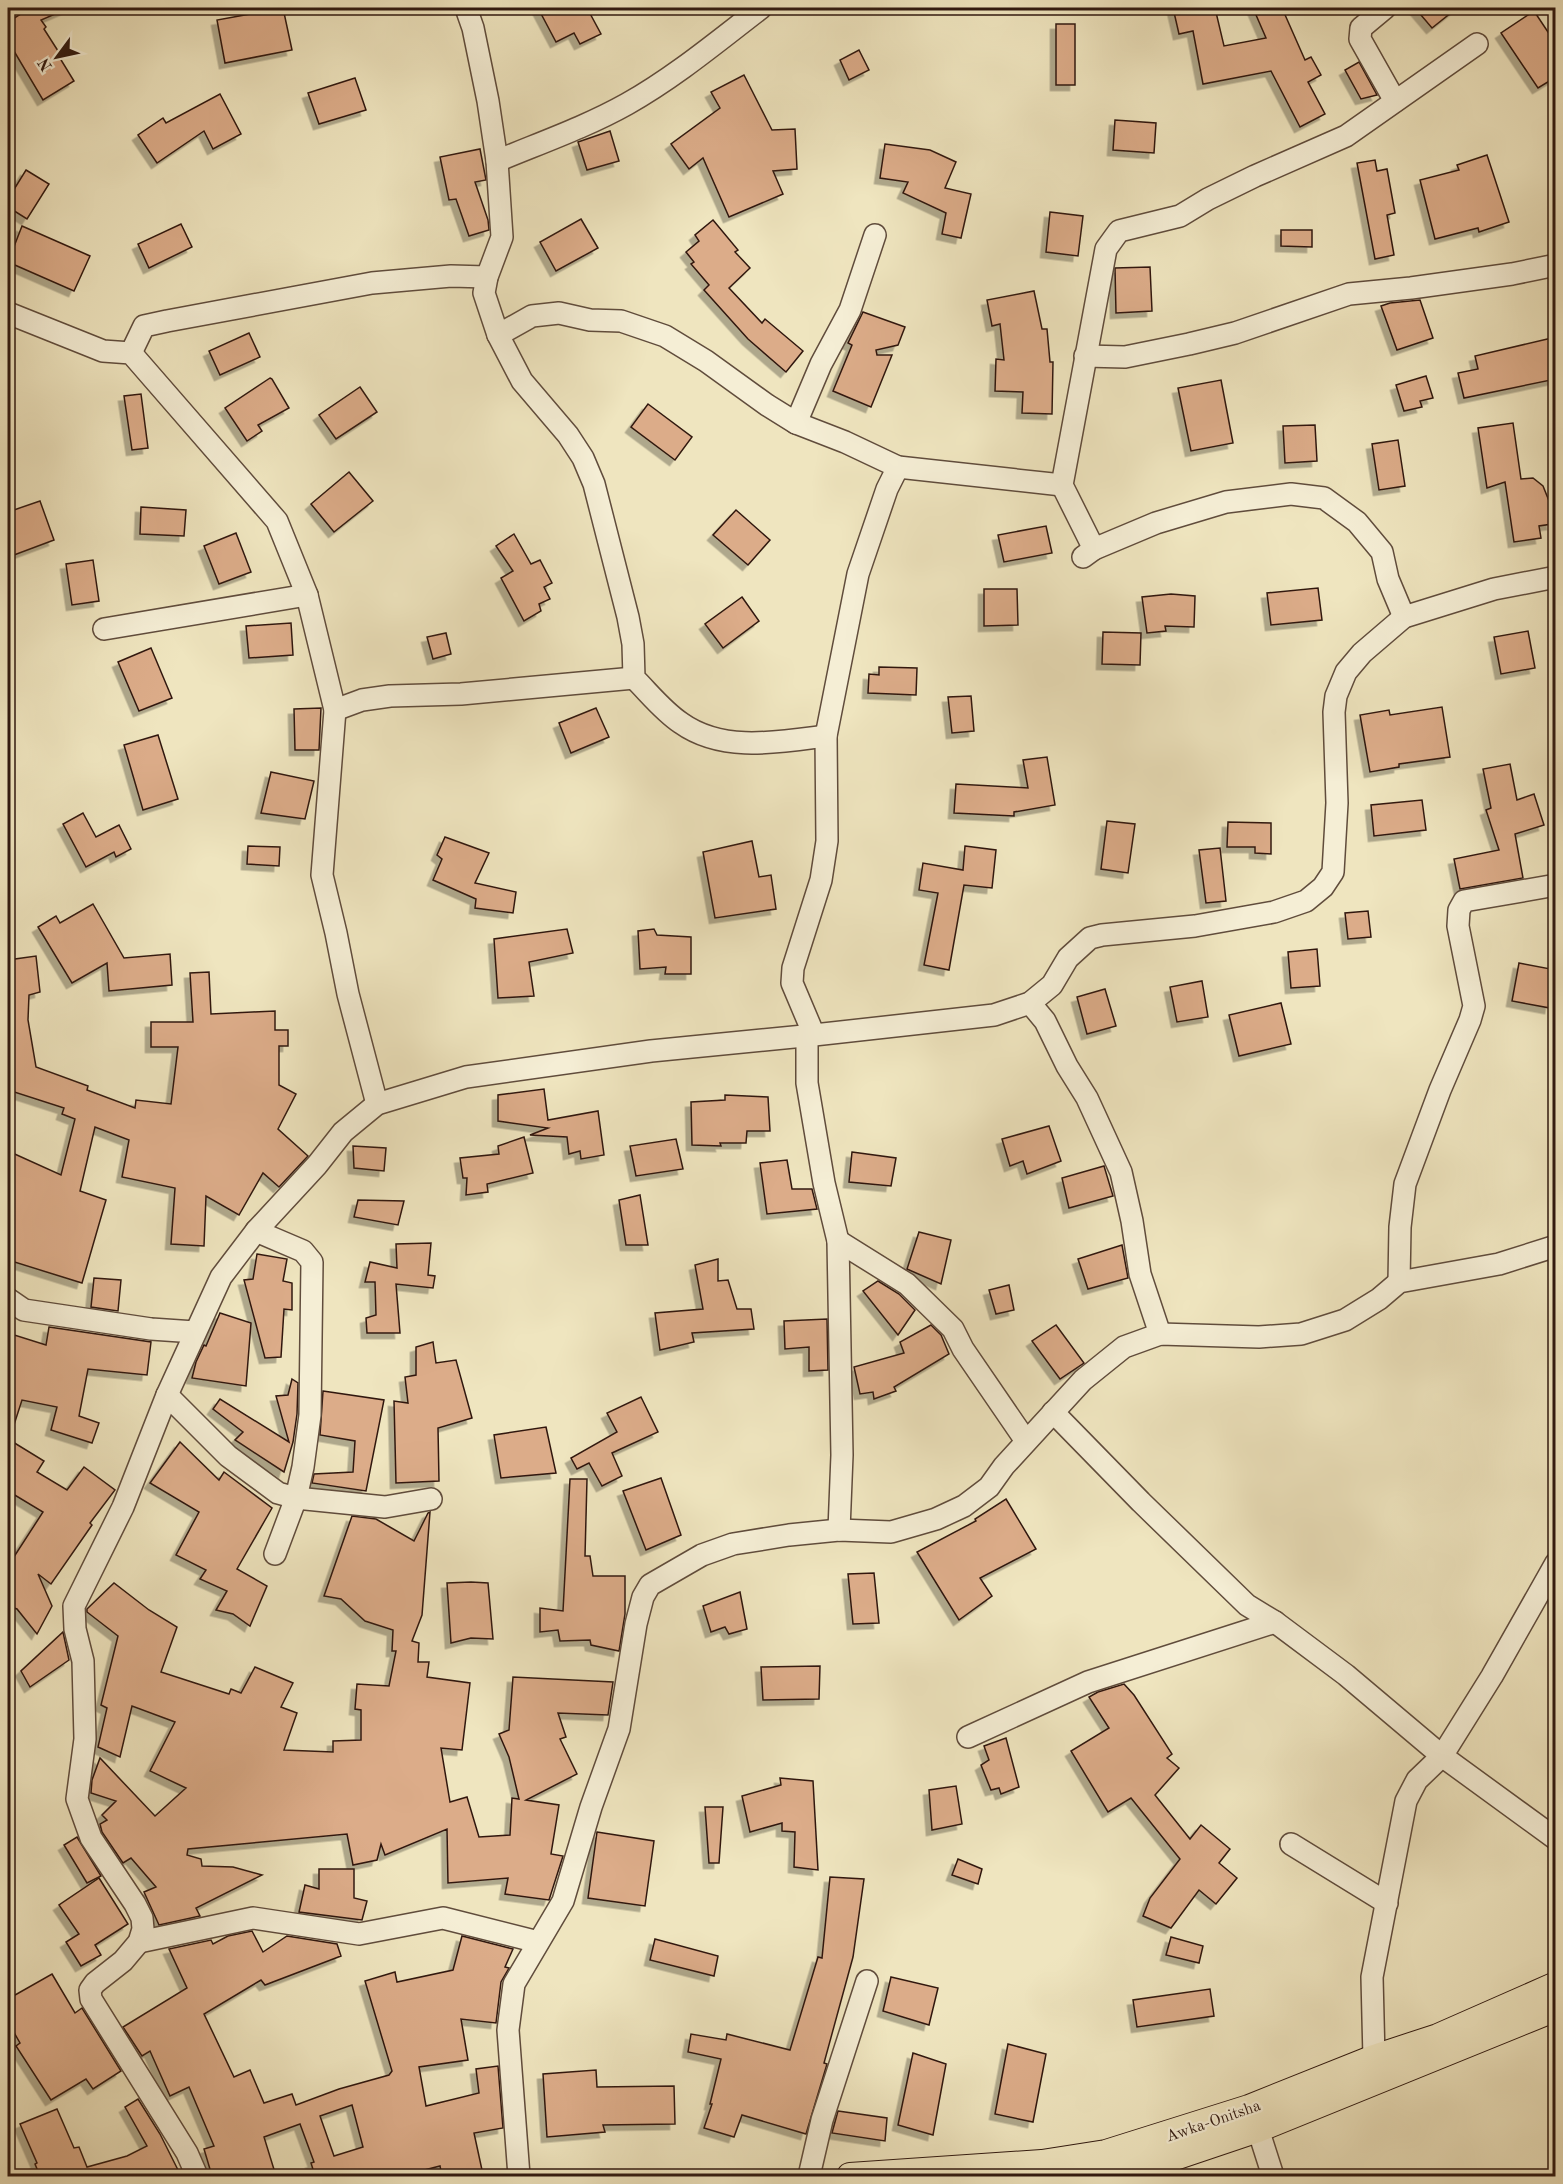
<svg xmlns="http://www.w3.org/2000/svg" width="1563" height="2184" font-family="'Old Standard TT',serif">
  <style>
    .building { fill: #dcac89; stroke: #301910; stroke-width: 1.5; fill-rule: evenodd; filter: url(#shadow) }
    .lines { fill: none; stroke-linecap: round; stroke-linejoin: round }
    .minor-casing { stroke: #604c3c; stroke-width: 24 }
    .major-casing { stroke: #301910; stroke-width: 28 }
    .minor { stroke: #f5eed5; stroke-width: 21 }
    .major { stroke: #efe5bf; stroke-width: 26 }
    .labels { text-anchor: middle; stroke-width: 4.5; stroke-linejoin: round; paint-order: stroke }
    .street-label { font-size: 16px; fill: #301910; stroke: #f5eed5 }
  </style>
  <defs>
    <filter id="shadow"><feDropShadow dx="-5.5" dy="5.5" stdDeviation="0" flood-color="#0004"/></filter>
  </defs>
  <rect width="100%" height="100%" fill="#efe5bf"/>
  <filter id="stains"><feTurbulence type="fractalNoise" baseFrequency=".00333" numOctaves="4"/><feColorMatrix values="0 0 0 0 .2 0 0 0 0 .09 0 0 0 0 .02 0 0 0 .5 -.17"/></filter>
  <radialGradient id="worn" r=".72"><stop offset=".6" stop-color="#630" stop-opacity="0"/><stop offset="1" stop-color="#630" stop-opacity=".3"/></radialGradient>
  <g class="building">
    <path d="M30,8H69L41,20L46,27L44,29L60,54L58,55L74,81L43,100L8,41V22Z"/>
    <path d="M283,8L292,50L225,63L217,20Z"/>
    <path d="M538,8H587L601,34L580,44L574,33L556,42Z"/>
    <path d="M1173,8H1215L1224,46L1266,38L1253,8H1282L1305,60L1311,57L1321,75L1308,82L1325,114L1300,127L1271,71L1203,84L1193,31L1179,34Z"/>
    <path d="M1415,8H1457L1432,28Z"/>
    <path d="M1534,11L1556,44V77L1538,88L1501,33Z"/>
    <rect x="1056" y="24" width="19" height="61"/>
    <path d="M859,50L869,70L849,80L840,60Z"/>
    <path d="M1359,62L1377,95L1361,99L1345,70Z"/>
    <path d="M744,75L772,130L795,129L797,169L773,171L783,194L729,217L703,158L689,169L671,144L720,108L711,92Z"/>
    <path d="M355,78L366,110L319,124L308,93Z"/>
    <path d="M220,94L241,134L213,149L204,131L157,163L138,135L163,118L166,123Z"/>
    <path d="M1115,120L1156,123L1154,153L1113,150Z"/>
    <path d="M610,131L619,161L587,170L578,142Z"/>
    <path d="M885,144L930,150L956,162L945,188L971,194L961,238L942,234L946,213L903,193L908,182L880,178Z"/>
    <path d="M480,149L486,180L475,182L488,220L489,230L469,236L456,199L449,200L440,157Z"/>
    <path d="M1487,155L1509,222L1479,232L1478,228L1435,239L1420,180L1459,170L1457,165Z"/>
    <path d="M1375,160L1377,171L1387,169L1395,213L1387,215L1394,255L1375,259L1357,163Z"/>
    <path d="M26,170L49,184L27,219L8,207V199Z"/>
    <path d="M1050,212L1083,216L1078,256L1046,252Z"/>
    <path d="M581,219L598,248L556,271L540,242Z"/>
    <path d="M713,220L738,250L735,252L750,268L729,288L762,323L765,319L803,351L786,372L748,339L704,290L709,285L691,264L694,262L686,252L699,241L695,235Z"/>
    <path d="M181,224L192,247L149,268L138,244Z"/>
    <path d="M22,226L90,256L74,291L8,262Z"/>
    <path d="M1281,230H1312V247L1281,246Z"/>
    <path d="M1150,267L1152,311L1116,313L1115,268Z"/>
    <path d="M1034,291L1042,329H1047L1050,362H1053L1052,414L1022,413L1023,392L995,391L996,359L1004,360L1000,324L992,326L987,300Z"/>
    <path d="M1420,300L1433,338L1397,350L1381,306L1390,303Z"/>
    <path d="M863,312L905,327L898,345L876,350L877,355H892L871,407L833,391L852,345L848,343Z"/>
    <path d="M249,333L260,357L220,375L209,351Z"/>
    <path d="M1556,337V379L1464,398L1458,373L1478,369L1475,356Z"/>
    <path d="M1426,376L1433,398L1420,401L1422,407L1404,411L1396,385Z"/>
    <path d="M270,378L272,379L289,408L258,425L262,431L247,441L225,408Z"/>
    <path d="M1221,380L1233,443L1191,451L1178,388Z"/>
    <path d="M360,387L377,412L336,439L319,415Z"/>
    <path d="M141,394L148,448L132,450L124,396Z"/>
    <path d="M648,404L692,437L675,460L631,427Z"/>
    <path d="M1513,423L1521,479L1533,478L1543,486L1549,501L1552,524L1539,526L1541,538L1514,542L1505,482L1487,488L1478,428Z"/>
    <path d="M1315,425L1317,461L1285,463L1283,426Z"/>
    <path d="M1398,440L1405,486L1379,490L1372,444Z"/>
    <path d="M349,472L373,501L334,532L311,504Z"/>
    <path d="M40,501L54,540L14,555L8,537V512Z"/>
    <path d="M141,507L186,510L184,536L140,534Z"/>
    <path d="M736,510L770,540L748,565L713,535Z"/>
    <path d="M1046,526L1052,553L1004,562L998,535Z"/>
    <path d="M236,533L251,572L219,584L204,546Z"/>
    <path d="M514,534L531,564L540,560L552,583L544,587L550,599L539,604L541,611L524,621L501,578L513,571L496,546Z"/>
    <path d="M93,560L99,601L72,605L66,564Z"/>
    <path d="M1318,588L1322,620L1271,625L1267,593Z"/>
    <path d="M984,589H1017L1018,625L984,626Z"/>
    <path d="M1171,594L1195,596L1194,627L1165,626L1166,631L1147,633L1142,597Z"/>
    <path d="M742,597L759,621L723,648L705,624Z"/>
    <path d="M291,623L293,655L249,658L246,626Z"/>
    <path d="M1528,631L1535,668L1501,674L1494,637Z"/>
    <path d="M1103,632L1141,633L1140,665L1102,664Z"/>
    <path d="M446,633L451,654L433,659L427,637Z"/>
    <path d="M151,648L172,698L139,711L118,662Z"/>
    <path d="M879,667L917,668L916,695L868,693L869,674L879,675Z"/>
    <path d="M971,696L974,731L952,733L948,697Z"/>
    <path d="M1442,707L1450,757L1399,764V767L1370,772L1360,715L1389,710L1390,715Z"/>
    <path d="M321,708L319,750H295L294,709Z"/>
    <path d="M596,708L609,737L571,753L559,723Z"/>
    <path d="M158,735L178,799L143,810L124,745Z"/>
    <path d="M1047,757L1055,805L1014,812V816L954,813L956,784L1028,788L1023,760Z"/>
    <path d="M1510,764L1517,800L1534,794L1544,825L1515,834L1523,878L1460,889L1454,859L1499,850L1486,810L1491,808L1483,769Z"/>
    <path d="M271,772L314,781L305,819L261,813Z"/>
    <path d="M1422,800L1426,830L1374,836L1371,805Z"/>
    <path d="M83,813L96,837L119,825L131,849L116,857L114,852L86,867L63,824Z"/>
    <path d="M1107,821L1135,824L1128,873L1101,869Z"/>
    <path d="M1228,822L1271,823V854L1255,853V847H1227Z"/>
    <path d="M445,837L489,853L475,883L516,892L513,913L475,908L476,899L433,880L442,859L437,855Z"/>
    <path d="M752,841L759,877L771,875L776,909L715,918L703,852Z"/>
    <path d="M248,846L280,847L279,866L247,864Z"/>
    <path d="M965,846L996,850L992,888L964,885L949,970L924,965L938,893L919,890L923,863L963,870Z"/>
    <path d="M1220,848L1226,901L1206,903L1199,850Z"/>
    <path d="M93,904L124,958L170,954L172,985L109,991L107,963L72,983L38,927L56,916L60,923Z"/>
    <path d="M1368,911L1371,937L1348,939L1345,913Z"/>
    <path d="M567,929L573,953L529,962L534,996L498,998L494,939Z"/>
    <path d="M654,929L657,935L691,937V974H665L666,967L640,969L638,931Z"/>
    <path d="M1317,949L1320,986L1291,988L1288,952Z"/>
    <path d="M36,956L40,992L29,995L28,1020L36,1067L88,1086L87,1090L135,1108L136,1100L171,1104L178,1047H151V1022H193L190,973L209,972L211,1014L275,1011V1030H288V1046H279V1085L296,1094L278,1129L308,1156L279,1187L263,1173L239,1215L206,1196L204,1246L171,1244L175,1188L122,1177L129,1140L95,1127L80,1191L106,1200L82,1283L8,1260V1151L61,1175L75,1119L62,1114L64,1108L8,1090V1003H14L8,960Z"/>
    <path d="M1519,963L1556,970L1550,1008L1512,1001Z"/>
    <path d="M1202,981L1208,1017L1177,1022L1170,987Z"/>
    <path d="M1105,989L1116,1026L1087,1034L1077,997Z"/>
    <path d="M1281,1003L1291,1044L1239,1056L1229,1015Z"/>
    <path d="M544,1089L548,1120L598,1111L604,1155L581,1159L580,1151L569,1154L567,1137L530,1135L548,1128L498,1121V1095Z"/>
    <path d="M725,1095L768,1097L770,1131H747L746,1143H720L721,1146L692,1145L691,1102L725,1100Z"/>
    <path d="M1049,1126L1061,1161L1027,1174L1023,1161L1010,1166L1002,1139Z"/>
    <path d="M524,1137L533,1173L487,1184L488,1192L466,1195L467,1178H463L460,1158L499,1154L498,1146Z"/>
    <path d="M676,1139L683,1169L636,1176L630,1146Z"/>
    <path d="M353,1146L386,1148L384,1171L354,1168Z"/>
    <path d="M852,1152L896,1158L891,1186L849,1182Z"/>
    <path d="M787,1160L792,1189H812L817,1209L767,1214L760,1163Z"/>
    <path d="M1104,1166L1113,1196L1069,1208L1062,1178Z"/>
    <path d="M640,1195L648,1245H626L619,1200Z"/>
    <path d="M358,1200L404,1201L398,1225L354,1217Z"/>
    <path d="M919,1232L951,1240L941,1284L907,1269Z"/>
    <path d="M431,1243L428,1275L435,1276L433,1288L396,1284L400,1333H367L366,1318L376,1315L375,1282H365L370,1262L397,1268L396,1244Z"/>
    <path d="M1122,1245L1128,1278L1088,1289L1078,1259Z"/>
    <path d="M257,1254L287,1259L283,1281L292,1283V1310L284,1309L281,1357L265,1358L244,1280L253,1279Z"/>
    <path d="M718,1259V1281L728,1280L737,1309H751L754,1329L692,1333L694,1342L660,1350L655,1313L703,1309L695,1265Z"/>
    <path d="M94,1278L121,1280L118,1311L91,1307Z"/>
    <path d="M878,1281L899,1294L915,1310L898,1335L863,1291Z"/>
    <path d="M1009,1285L1014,1310L996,1314L989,1290Z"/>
    <path d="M220,1313L251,1323L246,1386L192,1378L196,1362L204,1345L206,1346Z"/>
    <path d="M827,1319L828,1370L809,1371V1347L785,1349L784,1321Z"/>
    <path d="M931,1325L941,1335L949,1354L894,1387L896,1391L874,1399L873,1392L860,1394L854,1367L904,1353L900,1342Z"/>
    <path d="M1056,1325L1084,1363L1060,1379L1032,1341Z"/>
    <path d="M49,1327L151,1342L147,1375L88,1369L79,1416L99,1423L92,1443L51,1430L57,1407L22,1400L11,1434L8,1433V1333L46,1345Z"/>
    <path d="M433,1342L436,1363L456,1360L472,1418L438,1428L439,1481L396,1483L394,1401L408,1403L405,1377L416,1375V1347Z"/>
    <path d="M292,1379L298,1383L297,1414L293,1442L284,1472L235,1440L243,1432L213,1409L220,1399L289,1442L276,1396L288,1395Z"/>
    <path d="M323,1391L384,1400L366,1491L312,1483L314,1474L353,1472L355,1441L320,1435Z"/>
    <path d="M641,1397L658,1432L612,1453L622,1476L602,1486L589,1463L577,1469L571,1458L617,1432L607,1413Z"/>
    <path d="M546,1427L556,1473L501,1478L494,1435Z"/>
    <path d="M8,1439L44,1461L37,1472L67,1490L84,1467L115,1490L90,1523L92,1525L51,1584L38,1574L52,1606L37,1634L17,1609L8,1606V1566L43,1512L8,1491Z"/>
    <path d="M180,1442L219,1480L224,1472L272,1508L237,1569L267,1586L250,1626L233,1614L216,1610L227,1591L200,1579L206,1570L176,1555L199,1512L150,1483Z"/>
    <path d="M661,1478L681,1535L646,1550L623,1491Z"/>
    <path d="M570,1479H587L585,1556H590L593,1576H625V1614L619,1651L591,1645L590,1640L560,1641L558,1630L540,1632V1608L563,1611Z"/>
    <path d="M1006,1499L1036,1549L980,1578L992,1596L959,1620L917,1552L976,1521L975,1519Z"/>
    <path d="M430,1512L422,1615L412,1641L419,1643L418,1662H429L427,1677L470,1683L462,1750L441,1748L450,1802L467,1797L479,1837L510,1835L512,1798L519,1799L509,1757L499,1734L509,1730L513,1677L613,1682L608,1715L558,1713L566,1737L560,1739L577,1774L526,1800L559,1805L551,1854L563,1856L549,1900L505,1894L508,1878L448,1883L447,1829L385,1855L381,1844L377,1860L353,1865L347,1834L188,1849L187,1855L201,1859L202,1866L233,1867L262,1875L196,1908L200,1916L159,1925L144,1892L156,1887L131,1858L123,1863L102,1832L100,1824L107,1820L102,1815L116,1801L91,1793L92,1780L100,1758L155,1816L186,1788L150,1771L175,1722L132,1706L120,1757L98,1747L107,1708L101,1705L118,1636L87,1612V1609L114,1583L149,1610L177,1627L161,1672L229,1694L231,1689L241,1693L255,1667L293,1683L281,1707L297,1713L284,1750L333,1752V1741L361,1740V1710L355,1709L357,1684L389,1686L396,1651H392L393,1630L365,1621L341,1599L324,1596L352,1516L376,1519L414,1541L428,1513Z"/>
    <path d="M874,1573L879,1623L853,1624L848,1574Z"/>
    <path d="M471,1582L488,1583L493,1639L471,1638L451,1643L447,1583Z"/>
    <path d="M740,1592L747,1629L729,1634L725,1627L711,1632L703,1606Z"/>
    <path d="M63,1632L69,1660L30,1687L21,1671Z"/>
    <path d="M820,1666L819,1699L763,1700L761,1667Z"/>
    <path d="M1124,1684L1134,1695L1172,1754L1167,1758L1179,1768L1155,1795L1190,1839L1201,1825L1230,1849L1219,1863L1237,1878L1216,1904L1199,1890L1171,1928L1143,1916L1150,1898L1180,1859L1131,1798L1108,1812L1071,1751L1109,1728L1089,1697L1098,1692Z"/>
    <path d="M1006,1738L1019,1787L1001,1794L999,1788L991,1790L981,1765L989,1760L984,1746Z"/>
    <path d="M780,1778L813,1781L818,1870L794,1867L795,1832L782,1831V1823L750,1832L742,1796L781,1785Z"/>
    <path d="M956,1786L962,1824L932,1830L929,1790Z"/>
    <path d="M705,1807H723L719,1863H709Z"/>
    <path d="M597,1832L654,1841L645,1906L588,1898Z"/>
    <path d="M77,1837L101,1876L87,1883L64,1845Z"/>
    <path d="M958,1859L982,1869L978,1884L952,1875Z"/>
    <path d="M319,1869H354V1898L367,1901L362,1920L299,1912L305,1885L319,1889Z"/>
    <path d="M830,1877L864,1879L853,1957L824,2063L827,2064L806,2134L742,2115L734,2137L704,2128L712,2104H710L721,2059L688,2052L691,2034L726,2040L727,2034L790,2050L818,1957L822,1958Z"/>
    <path d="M99,1878L128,1924L95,1945L101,1955L81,1966L66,1942L79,1934L59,1905Z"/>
    <path d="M252,1931L263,1952L287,1936L337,1944L341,1956L265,1985L261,1980L204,2014L234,2077L250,2070L264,2103L292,2094L296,2105L339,2089L389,2075L392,2071L365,1981L395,1972L397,1982L453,1970L462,1936L513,1949L505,1967L509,1968L501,1982L496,2023L461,2019L468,2060L419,2067L426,2106L479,2093L476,2069L498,2066L503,2128L474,2133L482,2170L453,2176H442L440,2166L401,2176H315L311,2163L314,2162L300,2124L264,2137L276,2176H212L204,2149L214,2146L189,2087L170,2096L150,2051L142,2056L123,2027L187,1988L169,1949L211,1940L213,1944L228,1936ZM352,2105L363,2147L334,2156L320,2116Z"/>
    <path d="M1171,1937L1203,1946L1199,1963L1166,1955Z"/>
    <path d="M655,1939L718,1956L714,1976L650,1960Z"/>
    <path d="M52,1974L75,2013L82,2008L121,2071L93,2089L86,2079L51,2100L16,2046L20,2043L8,2022V1999Z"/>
    <path d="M891,1977L938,1988L929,2025L883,2011Z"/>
    <path d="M1210,1989L1214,2016L1137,2027L1133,2000Z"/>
    <path d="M1008,2044L1046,2054L1033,2122L995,2114Z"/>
    <path d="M913,2053L946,2064L933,2135L898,2125Z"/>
    <path d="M596,2070L597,2087L674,2086L675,2124L603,2125L605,2132L547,2137L543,2074Z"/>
    <path d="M138,2099L160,2134L181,2176H40L35,2164L37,2163L20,2124L57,2109L74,2148L79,2147L87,2167L127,2156L147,2146L125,2107Z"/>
    <path d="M838,2111L887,2118L885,2141L832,2133Z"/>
  </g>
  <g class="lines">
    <defs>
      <g id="minor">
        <path d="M466,8L473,28L488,101L497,161L502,237L487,277L484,293L498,335L522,381L568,435L583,458L594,484L628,617L633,644L634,678C649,693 663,711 681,723C723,753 779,742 826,736"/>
        <path d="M1385,8L1361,28L1360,39L1395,101"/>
        <path d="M497,161C540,143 586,127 627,104C675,77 718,41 761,8"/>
        <path d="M8,313L103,351L131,353L277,521L307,595L335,710L322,875L336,933L348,994L377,1104"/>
        <path d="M498,335L532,316L559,313L590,320L621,321L665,336L706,361L767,405L796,423L845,442L898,467L1062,485"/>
        <path d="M131,353L144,326L167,321L372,283L451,276L487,277"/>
        <path d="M1085,356L1125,357L1189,344L1235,333L1349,294L1411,288L1512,274L1556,265"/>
        <path d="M796,423L821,364L850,310L875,235"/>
        <path d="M1094,549L1062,485L1106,249L1119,231L1180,216L1208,199L1255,176L1346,136L1477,44"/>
        <path d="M1083,557L1094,549L1156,523L1226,502L1291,494L1324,498L1357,522L1382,552L1388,579L1404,617"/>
        <path d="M104,629L307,595"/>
        <path d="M335,710L362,700L390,696L461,694L634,678"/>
        <path d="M1030,1003L1045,1021L1067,1066L1087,1098L1121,1172L1132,1221L1140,1274L1160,1334"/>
        <path d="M807,1035V1083L824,1183L838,1241L842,1455L839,1530"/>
        <path d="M814,1035L792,983L793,968L821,880L827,841L826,736L858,574L887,489L898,467"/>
        <path d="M256,1231L303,1251L312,1262L310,1415L303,1467L296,1498L275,1554"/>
        <path d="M838,1241L907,1284L953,1329L963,1349L1026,1441"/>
        <path d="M1399,1282L1400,1227L1405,1184L1440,1090L1470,1020L1474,1006L1458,926L1459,910L1464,901L1556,885"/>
        <path d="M8,1299L24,1310L151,1329L195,1332"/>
        <path d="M167,1395L228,1456L278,1493L296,1498L385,1507L431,1499"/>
        <path d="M1053,1412L1141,1502L1247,1605L1275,1622L1346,1675L1442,1756L1556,1839"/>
        <path d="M968,1737L1088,1682L1275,1622"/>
        <path d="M1291,1844L1387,1903"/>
        <path d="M139,1942L253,1918L359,1934L443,1918L538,1942"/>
        <path d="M1374,2058L1372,1977L1406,1801L1417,1780L1442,1756L1492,1676L1556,1563"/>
        <path d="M1258,2129L1273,2176"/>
        <path d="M197,2176L187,2153L91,1999L90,1990L95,1983L123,1961L139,1942L143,1929L142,1918L135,1904L91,1838L77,1799L85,1739L83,1661L75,1629L74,1606L123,1507L167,1395L221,1277L256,1231L317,1165L343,1132L377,1104L466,1077L651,1051L814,1035L994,1015L1030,1003L1052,985L1068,958L1090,938L1102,935L1195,926L1274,912L1306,901L1323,887L1333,872L1337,803L1334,712L1336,696L1346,672L1362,653L1404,617L1494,589L1556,577"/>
        <path d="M519,2176L508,2030L514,1984L563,1901L591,1807L619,1729L636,1624L643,1597L650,1585L702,1555L733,1544L789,1535L839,1530L891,1532L936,1519L964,1506L989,1487L1004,1466L1083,1380L1124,1347L1160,1334L1259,1337L1301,1334L1345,1320L1379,1299L1399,1282L1499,1264L1556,1246"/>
        <path d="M809,2176L822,2120L867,1981"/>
      </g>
      <g id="major">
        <path d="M850,2176L1042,2163L1106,2153L1249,2108L1374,2058L1438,2037L1556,1985"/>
        <path d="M1091,2176L1160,2162L1258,2129L1556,2008"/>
      </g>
    </defs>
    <use href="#minor" class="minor-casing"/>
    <use href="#major" class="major-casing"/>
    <use href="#minor" class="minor"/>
    <use href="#major" class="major"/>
  </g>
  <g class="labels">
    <g class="street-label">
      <text transform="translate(1213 2120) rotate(-19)" y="6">Awka-Onitsha</text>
    </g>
  </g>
  <rect width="1563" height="2184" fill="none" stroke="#efe5bf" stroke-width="30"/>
  <rect x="9" y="9" width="1545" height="2166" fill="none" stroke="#301910" stroke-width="3"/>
  <rect x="15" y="15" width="1533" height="2154" fill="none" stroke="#301910" stroke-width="1.5"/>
  <g transform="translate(57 57) rotate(237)" stroke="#f5eed5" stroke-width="4.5" paint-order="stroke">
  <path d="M0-4.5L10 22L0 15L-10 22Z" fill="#301910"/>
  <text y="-9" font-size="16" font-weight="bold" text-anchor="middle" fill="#301910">N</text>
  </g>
  <rect width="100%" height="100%" filter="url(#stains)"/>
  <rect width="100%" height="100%" fill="url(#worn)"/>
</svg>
